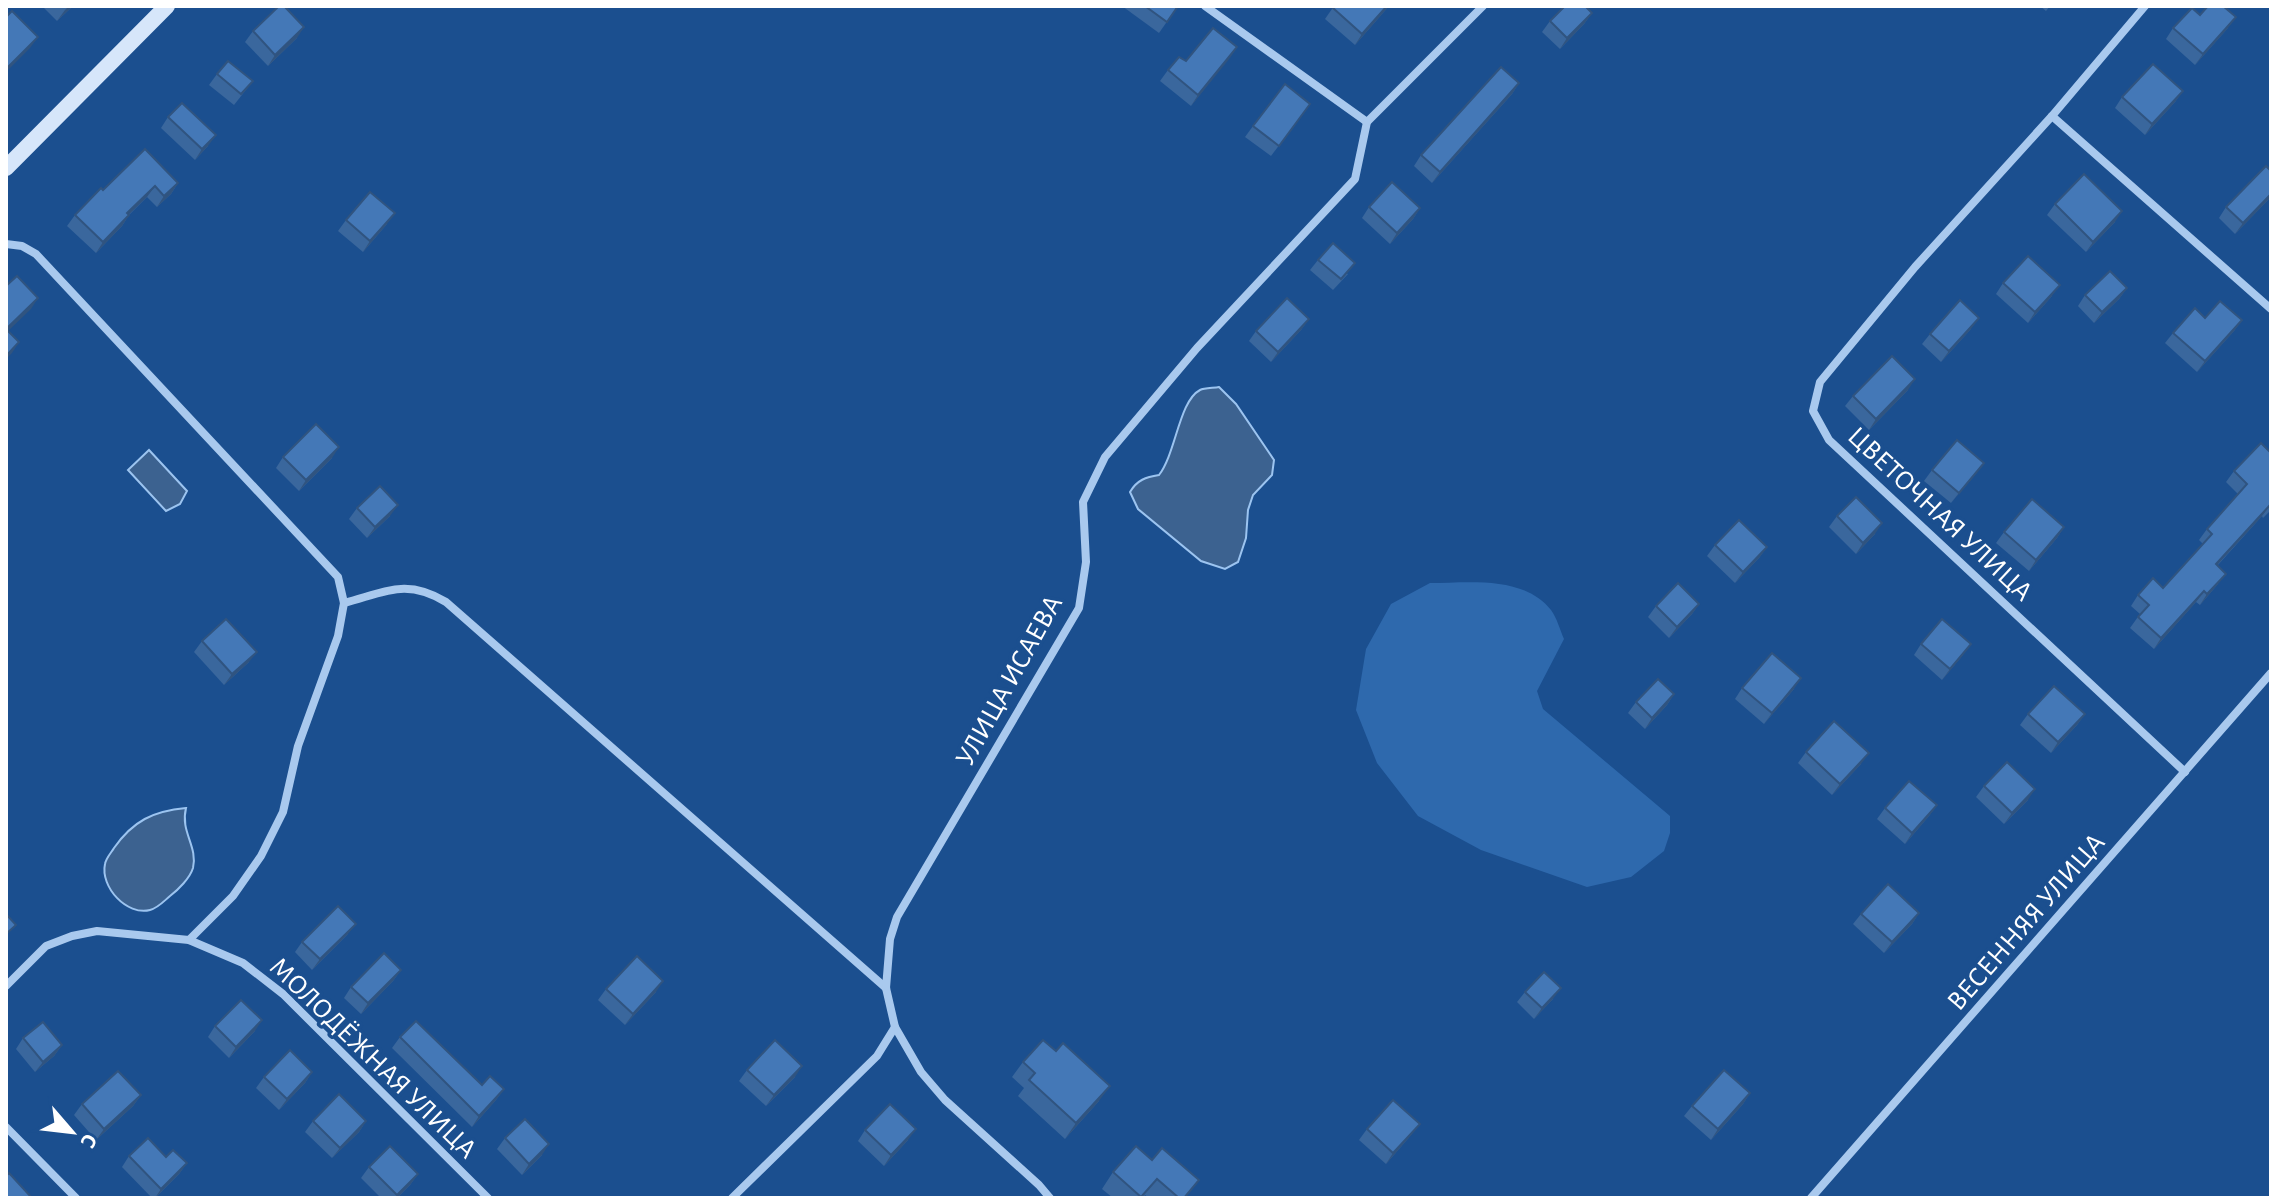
<svg xmlns="http://www.w3.org/2000/svg" width="2277" height="1204" font-family="'Alegreya Sans',sans-serif">
  <style>
    .green { fill: #2e69ad }
    .water { fill: #3c6290; stroke: #9cc4f0; stroke-width: 2 }
    .lines { fill: none; stroke-linecap: round; stroke-linejoin: round }
    .street { stroke: #a9c9ee; stroke-width: 8 }
    .secondary { stroke: #d6e6fa; stroke-width: 16 }
    .wall { fill: #3a679d }
    .shaded-wall { fill: #305480 }
    .building { fill: #4478b7; stroke: #305480; stroke-width: 2 }
    .labels { text-anchor: middle; stroke-width: 7; stroke-linejoin: round; paint-order: stroke }
    .street-label { font-size: 28px; fill: #fff; stroke: #1b4f8f }
  </style>
  <rect width="100%" height="100%" fill="#1b4f8f"/>
  <path class="green" d="M1430,583C1469,583 1523,575 1551,610C1557,618 1560,630 1564,639L1537,691L1543,709L1670,816V833L1664,851L1631,877L1587,887L1481,850L1418,816L1377,763L1356,710L1366,649L1391,604Z"/>
  <g class="water">
    <path d="M1219,387L1236,404L1274,460L1272,475L1253,495L1248,510L1246,538L1238,562L1225,569L1201,561L1138,509L1130,492C1137,480 1146,477 1159,475C1176,453 1179,401 1200,390C1204,388 1214,388 1219,387Z"/>
    <path d="M149,450L187,491L180,504L166,511L128,470Z"/>
    <path d="M186,808C180,832 198,846 193,868C190,878 178,890 170,896C164,901 158,908 150,910C127,916 100,887 105,864C106,858 111,853 114,848C133,821 153,811 186,808Z"/>
  </g>
  <g class="lines">
    <g class="street">
      <path d="M1205,6L1367,122"/>
      <path d="M2145,6L2052,116L1915,267L1820,382L1813,411L1829,440L2185,772"/>
      <path d="M2052,116L2271,309"/>
      <path d="M6,244L22,246L36,254L338,577L344,603L338,636L298,746L283,812L261,856L233,896L189,940"/>
      <path d="M344,603C386,592 406,578 446,602L886,988"/>
      <path d="M6,986L46,946L72,936L97,931L189,940L243,963L283,994L488,1198"/>
      <path d="M895,1027L921,1072L945,1100L1039,1185L1050,1198"/>
      <path d="M6,1127L76,1198"/>
      <path d="M732,1198L877,1056L895,1027L886,988L890,939L897,917L1079,608L1086,562L1083,502L1105,457L1197,348L1355,179L1367,122L1483,6"/>
      <path d="M1811,1198L2271,673"/>
    </g>
    <path class="secondary" d="M6,168L167,6"/>
  </g>
  <g class="wall">
    <path d="M42,6H73L57,21Z"/>
    <path d="M1122,6H1178L1159,33Z"/>
    <path d="M1334,6H1389L1355,45L1325,19Z"/>
    <path d="M2040,6H2050L2046,11Z"/>
    <path d="M1592,13L1584,24L1560,49L1542,32L1550,21Z"/>
    <path d="M2200,15L2228,28L2195,65L2166,39L2173,28Z"/>
    <path d="M253,31L297,38L268,66L245,42Z"/>
    <path d="M1237,47L1191,106L1160,81L1168,70L1186,61Z"/>
    <path d="M217,74L253,81L234,105L209,85Z"/>
    <path d="M1519,83L1512,94L1432,183L1414,166L1421,155Z"/>
    <path d="M2183,91L2175,102L2145,135L2115,108L2122,97Z"/>
    <path d="M1302,115L1271,156L1245,137L1253,126Z"/>
    <path d="M168,117L208,146L195,160L161,128Z"/>
    <path d="M2271,171V197L2235,234L2219,218L2226,207Z"/>
    <path d="M178,183L171,194L157,207L147,197L129,215L122,226L96,253L67,226L75,215L103,190Z"/>
    <path d="M2055,204L2115,222L2086,252L2047,215Z"/>
    <path d="M1369,207L1420,208L1413,219L1390,244L1362,218Z"/>
    <path d="M346,220L387,224L363,252L338,231Z"/>
    <path d="M1318,260L1348,274L1333,290L1310,270Z"/>
    <path d="M2003,283L2052,296L2028,323L1996,294Z"/>
    <path d="M2127,288L2119,299L2094,323L2078,306L2085,295Z"/>
    <path d="M2205,318L2242,320L2234,331L2197,372L2165,343L2173,333Z"/>
    <path d="M1309,319L1301,330L1271,362L1249,341L1256,331Z"/>
    <path d="M1971,329L1941,362L1922,344L1930,334Z"/>
    <path d="M1908,390L1869,430L1845,406L1853,396Z"/>
    <path d="M2271,453V510L2263,518L2262,516L2217,566L2218,584L2200,605L2196,602L2154,649L2130,628L2140,614L2131,606L2138,595L2163,588L2203,544L2199,540L2207,529L2238,494L2226,482L2234,471Z"/>
    <path d="M283,457L332,458L299,491L276,468Z"/>
    <path d="M1984,463L1951,503L1924,481L1932,470Z"/>
    <path d="M357,508L390,516L367,538L349,519Z"/>
    <path d="M1837,516L1875,534L1856,554L1829,527Z"/>
    <path d="M2064,527L2057,538L2029,571L1996,543L2004,532Z"/>
    <path d="M1715,545L1767,547L1759,558L1735,583L1707,556Z"/>
    <path d="M1699,604L1692,614L1669,638L1648,617L1656,606Z"/>
    <path d="M202,641L249,662L224,685L194,652Z"/>
    <path d="M1921,644L1963,655L1942,680L1914,655Z"/>
    <path d="M1742,688L1794,689L1764,724L1735,699Z"/>
    <path d="M1674,694L1667,705L1645,729L1628,713L1636,702Z"/>
    <path d="M2028,714H2085L2077,725L2051,753L2020,725Z"/>
    <path d="M1806,752L1861,764L1832,795L1798,763Z"/>
    <path d="M1984,786L2028,800L2004,824L1976,797Z"/>
    <path d="M1937,805L1929,816L1905,844L1877,819L1885,808Z"/>
    <path d="M1919,913L1912,924L1884,953L1853,924L1861,914Z"/>
    <path d="M348,934L312,970L295,952L302,942Z"/>
    <path d="M401,970L393,981L361,1014L344,998L351,987Z"/>
    <path d="M606,989L656,992L625,1025L598,1000Z"/>
    <path d="M1525,992L1553,999L1534,1019L1517,1002Z"/>
    <path d="M215,1026L255,1031L229,1058L208,1037Z"/>
    <path d="M400,1037L482,1085L504,1089L496,1100L472,1127L392,1048Z"/>
    <path d="M23,1038L62,1045L54,1056L35,1072L16,1049Z"/>
    <path d="M1023,1062L1099,1101L1065,1139L1018,1096L1024,1088L1012,1077Z"/>
    <path d="M747,1070L795,1077L766,1106L739,1081Z"/>
    <path d="M312,1072L305,1083L279,1110L256,1088L264,1077Z"/>
    <path d="M1750,1093L1743,1104L1711,1140L1684,1116L1692,1106Z"/>
    <path d="M141,1095L133,1106L96,1140L74,1115L82,1104Z"/>
    <path d="M313,1121H366L359,1132L332,1158L305,1132Z"/>
    <path d="M1367,1129L1412,1134L1386,1164L1359,1140Z"/>
    <path d="M865,1130L908,1140L884,1166L858,1141Z"/>
    <path d="M505,1138L542,1155L522,1175L497,1149Z"/>
    <path d="M1136,1146L1186,1198H1149L1145,1195L1143,1198H1113L1102,1189L1113,1172Z"/>
    <path d="M129,1156L166,1157L187,1163L179,1174L155,1198H152L122,1167Z"/>
    <path d="M369,1167L418,1174L410,1185L397,1198H381L361,1178Z"/>
  </g>
  <g class="shaded-wall">
    <path d="M69,6H73L57,21L65,10Z"/>
    <path d="M1387,6H1389L1355,45L1362,34Z"/>
    <path d="M1592,13L1584,24L1560,49L1567,38Z"/>
    <path d="M2236,17L2228,28L2195,65L2203,54Z"/>
    <path d="M304,27L297,38L268,66L275,55Z"/>
    <path d="M38,37L30,48L6,72V69Z"/>
    <path d="M1237,47L1230,58L1191,106L1198,95Z"/>
    <path d="M1519,83L1512,94L1432,183L1440,172Z"/>
    <path d="M2183,91L2175,102L2145,135L2152,124Z"/>
    <path d="M216,135L208,146L195,160L202,149Z"/>
    <path d="M178,183L171,194L157,207L164,196Z"/>
    <path d="M155,186L147,197L119,224L127,213Z"/>
    <path d="M2271,194V197L2235,234L2243,223Z"/>
    <path d="M1420,208L1413,219L1390,244L1397,233Z"/>
    <path d="M2122,211L2115,222L2086,252L2093,242Z"/>
    <path d="M395,213L387,224L363,252L370,241Z"/>
    <path d="M129,215L122,226L96,253L103,242Z"/>
    <path d="M2060,285L2052,296L2028,323L2035,312Z"/>
    <path d="M2127,288L2119,299L2094,323L2102,312Z"/>
    <path d="M38,298L31,309L6,333V329Z"/>
    <path d="M1979,318L1971,329L1941,362L1949,351Z"/>
    <path d="M1309,319L1301,330L1271,362L1278,352Z"/>
    <path d="M2242,320L2234,331L2197,372L2205,361Z"/>
    <path d="M19,342L12,353L6,359V356Z"/>
    <path d="M1915,379L1908,390L1869,430L1876,419Z"/>
    <path d="M339,447L332,458L299,491L306,480Z"/>
    <path d="M1984,463L1976,474L1951,503L1959,493Z"/>
    <path d="M398,505L390,516L367,538L375,527Z"/>
    <path d="M2270,505L2262,516L2208,575L2216,564Z"/>
    <path d="M1882,523L1875,534L1856,554L1863,543Z"/>
    <path d="M2064,527L2057,538L2029,571L2036,560Z"/>
    <path d="M1767,547L1759,558L1735,583L1743,572Z"/>
    <path d="M2226,574L2218,584L2200,605L2207,594Z"/>
    <path d="M2204,591L2196,602L2154,649L2161,638Z"/>
    <path d="M1699,604L1692,614L1669,638L1677,627Z"/>
    <path d="M1971,644L1963,655L1942,680L1950,669Z"/>
    <path d="M257,652L249,662L224,685L232,674Z"/>
    <path d="M1801,678L1794,689L1764,724L1772,713Z"/>
    <path d="M1674,694L1667,705L1645,729L1652,718Z"/>
    <path d="M2085,714L2077,725L2051,753L2058,742Z"/>
    <path d="M1869,753L1861,764L1832,795L1840,784Z"/>
    <path d="M2035,789L2028,800L2004,824L2012,813Z"/>
    <path d="M1937,805L1929,816L1905,844L1912,833Z"/>
    <path d="M1919,913L1912,924L1884,953L1892,942Z"/>
    <path d="M356,924L348,934L312,970L320,959Z"/>
    <path d="M401,970L393,981L361,1014L368,1003Z"/>
    <path d="M663,981L656,992L625,1025L633,1014Z"/>
    <path d="M1561,988L1553,999L1534,1019L1542,1008Z"/>
    <path d="M262,1020L255,1031L229,1058L236,1047Z"/>
    <path d="M62,1045L54,1056L35,1072L43,1062Z"/>
    <path d="M802,1066L795,1077L766,1106L774,1095Z"/>
    <path d="M312,1072L305,1083L279,1110L287,1099Z"/>
    <path d="M1110,1086L1099,1101L1065,1139L1076,1123Z"/>
    <path d="M504,1089L496,1100L472,1127L479,1116Z"/>
    <path d="M1750,1093L1743,1104L1711,1140L1718,1129Z"/>
    <path d="M141,1095L133,1106L96,1140L104,1129Z"/>
    <path d="M366,1121L359,1132L332,1158L340,1148Z"/>
    <path d="M1420,1124L1412,1134L1386,1164L1393,1153Z"/>
    <path d="M916,1129L908,1140L884,1166L891,1155Z"/>
    <path d="M549,1144L542,1155L522,1175L529,1164Z"/>
    <path d="M187,1163L179,1174L155,1198L161,1189Z"/>
    <path d="M418,1174L410,1185L397,1198H395Z"/>
  </g>
  <g class="building">
    <path d="M279,6H284L304,27L275,55L253,31Z"/>
    <path d="M1145,6H1178L1167,22Z"/>
    <path d="M1334,6H1387L1362,34L1333,8Z"/>
    <path d="M1565,6H1585L1592,13L1567,38L1550,21Z"/>
    <path d="M2208,6H2223L2236,17L2203,54L2173,28L2192,8L2200,15Z"/>
    <path d="M12,11L38,37L6,69V17Z"/>
    <path d="M1213,28L1237,47L1198,95L1168,70L1179,57L1186,61Z"/>
    <path d="M228,61L253,81L241,94L217,74Z"/>
    <path d="M2153,64L2183,91L2152,124L2122,97Z"/>
    <path d="M1501,67L1519,83L1440,172L1421,155Z"/>
    <path d="M1285,84L1310,104L1279,146L1253,126Z"/>
    <path d="M182,103L216,135L202,149L168,117Z"/>
    <path d="M145,149L178,183L164,196L155,186L127,213L129,215L103,242L75,215L101,188L103,190Z"/>
    <path d="M2266,166L2271,171V194L2243,223L2226,207Z"/>
    <path d="M2084,174L2122,211L2093,242L2055,204Z"/>
    <path d="M1392,182L1420,208L1397,233L1369,207Z"/>
    <path d="M370,192L395,213L370,241L346,220Z"/>
    <path d="M1333,243L1355,263L1341,279L1318,260Z"/>
    <path d="M2028,256L2060,285L2035,312L2003,283Z"/>
    <path d="M2110,271L2127,288L2102,312L2085,295Z"/>
    <path d="M17,276L38,298L6,329L19,342L6,356V286Z"/>
    <path d="M1287,298L1309,319L1278,352L1256,331Z"/>
    <path d="M1960,300L1979,318L1949,351L1930,334Z"/>
    <path d="M2220,301L2242,320L2205,361L2173,333L2195,308L2205,318Z"/>
    <path d="M1892,356L1915,379L1876,419L1853,396Z"/>
    <path d="M316,424L339,447L306,480L283,457Z"/>
    <path d="M1957,440L1984,463L1959,493L1932,470Z"/>
    <path d="M2261,443L2271,453V507L2270,505L2216,564L2226,574L2207,594L2204,591L2161,638L2138,617L2149,605L2138,595L2153,578L2163,588L2212,534L2207,529L2247,484L2234,471Z"/>
    <path d="M380,486L398,505L375,527L357,508Z"/>
    <path d="M1856,497L1882,523L1863,543L1837,516Z"/>
    <path d="M2032,499L2064,527L2036,560L2004,532Z"/>
    <path d="M1739,520L1767,547L1743,572L1715,545Z"/>
    <path d="M1678,583L1699,604L1677,627L1656,606Z"/>
    <path d="M226,619L257,652L232,674L202,641Z"/>
    <path d="M1942,619L1971,644L1950,669L1921,644Z"/>
    <path d="M1772,653L1801,678L1772,713L1742,688Z"/>
    <path d="M1658,679L1674,694L1652,718L1636,702Z"/>
    <path d="M2054,686L2085,714L2058,742L2028,714Z"/>
    <path d="M1834,721L1869,753L1840,784L1806,752Z"/>
    <path d="M2007,762L2035,789L2012,813L1984,786Z"/>
    <path d="M1909,781L1937,805L1912,833L1885,808Z"/>
    <path d="M1888,884L1919,913L1892,942L1861,914Z"/>
    <path d="M338,906L356,924L320,959L302,942Z"/>
    <path d="M6,914L16,925L6,934Z"/>
    <path d="M384,953L401,970L368,1003L351,987Z"/>
    <path d="M637,956L663,981L633,1014L606,989Z"/>
    <path d="M1544,972L1561,988L1542,1008L1525,992Z"/>
    <path d="M241,1000L262,1020L236,1047L215,1026Z"/>
    <path d="M416,1021L482,1085L490,1076L504,1089L479,1116L400,1037Z"/>
    <path d="M43,1022L62,1045L43,1062L23,1038Z"/>
    <path d="M775,1040L802,1066L774,1095L747,1070Z"/>
    <path d="M1043,1040L1056,1051L1063,1043L1110,1086L1076,1123L1029,1080L1035,1073L1023,1062Z"/>
    <path d="M290,1050L312,1072L287,1099L264,1077Z"/>
    <path d="M1724,1070L1750,1093L1718,1129L1692,1106Z"/>
    <path d="M118,1071L141,1095L104,1129L82,1104Z"/>
    <path d="M339,1094L366,1121L340,1148L313,1121Z"/>
    <path d="M1393,1100L1420,1124L1393,1153L1367,1129Z"/>
    <path d="M890,1104L916,1129L891,1155L865,1130Z"/>
    <path d="M525,1119L549,1144L529,1164L505,1138Z"/>
    <path d="M148,1138L166,1157L173,1150L187,1163L161,1189L129,1156Z"/>
    <path d="M390,1146L418,1174L397,1195L369,1167Z"/>
    <path d="M1136,1146L1152,1160L1162,1148L1199,1180L1184,1198H1179L1157,1179L1141,1197L1113,1172Z"/>
    <path d="M9,1173L32,1198H6V1176Z"/>
  </g>
  <g class="labels">
    <g class="street-label">
      <text transform="translate(1941 513) rotate(43)" y="10">ЦВЕТОЧНАЯ УЛИЦА</text>
      <text transform="translate(1008 680) rotate(-61)" y="10">УЛИЦА ИСАЕВА</text>
      <text transform="translate(2025 921) rotate(-49)" y="10">ВЕСЕННЯЯ УЛИЦА</text>
      <text transform="translate(374 1057) rotate(44)" y="10">МОЛОДЁЖНАЯ УЛИЦА</text>
    </g>
  </g>
  <rect width="2277" height="1204" fill="none" stroke="#ffffff" stroke-width="16"/>
  <g transform="translate(72 1132) rotate(118)" stroke="#1b4f8f" stroke-width="6" paint-order="stroke">
  <path d="M0-6L14 30L0 20L-14 30Z" fill="#ffffff"/>
  <text y="-12" font-size="22" font-weight="bold" text-anchor="middle" fill="#ffffff">С</text>
  </g>
</svg>
